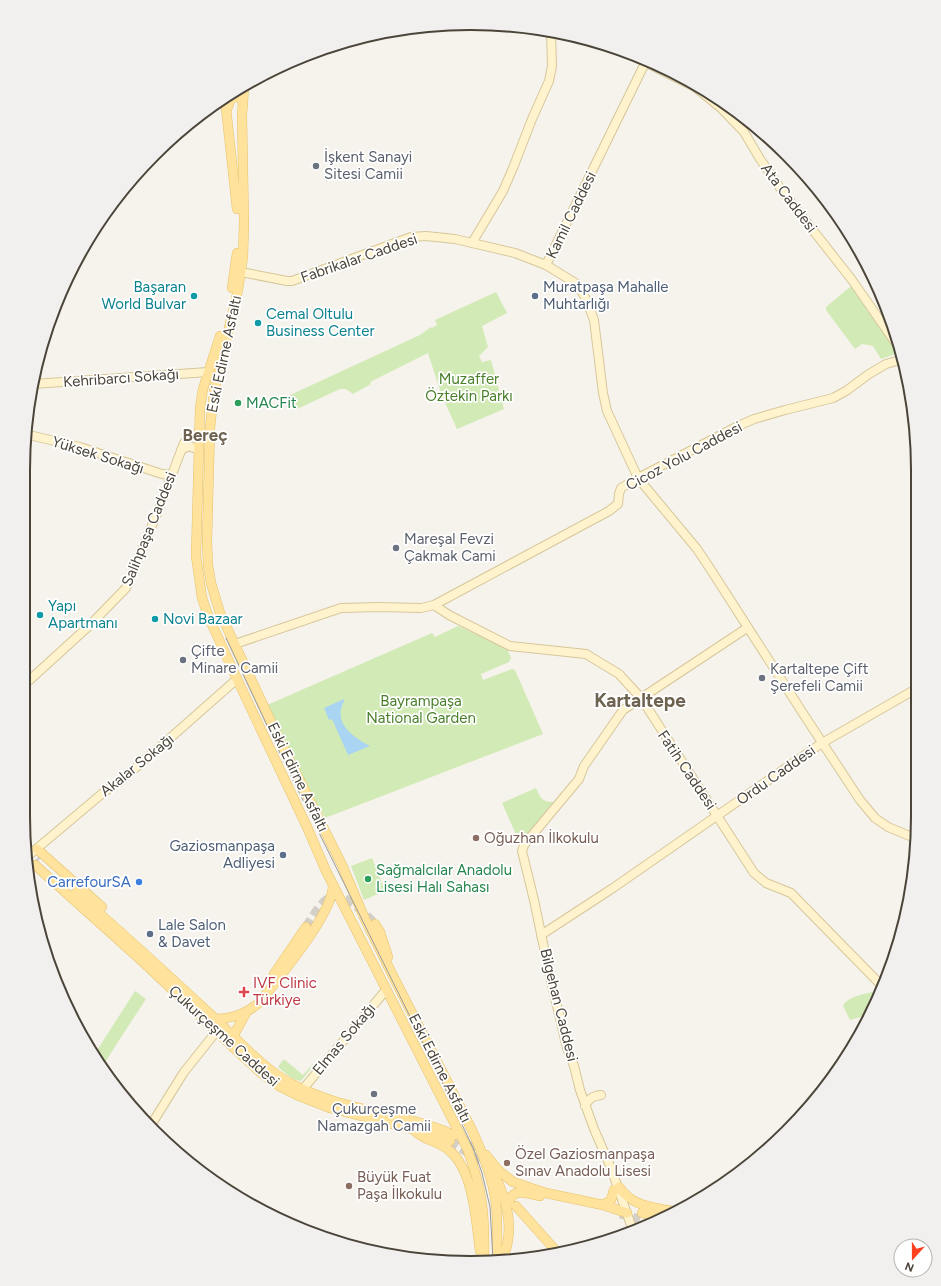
<svg xmlns="http://www.w3.org/2000/svg" width="941" height="1286" font-family="Figtree,sans-serif">
  <style>
    .green { fill: #d2eab5 }
    .water { fill: #a9d4f2 }
    .lines { fill: none; stroke-linecap: round; stroke-linejoin: round }
    .primary-tunnel { stroke: #d4d0c8; stroke-width: 9; stroke-dasharray: 9 4.5; stroke-linecap: butt }
    .secondary-casing { stroke: #d6c79b; stroke-width: 10 }
    .primary-casing { stroke: #e6c16a; stroke-width: 10 }
    .secondary { stroke: #fff3cd; stroke-width: 8 }
    .primary { stroke: #ffe39c; stroke-width: 9 }
    .tram { stroke: #9a9a9a; stroke-width: 1 }
    .worship-dot { fill: #6b7280; stroke: #fff; stroke-width: 1.5 }
    .culture-dot { fill: #0f9aa8; stroke: #fff; stroke-width: 1.5 }
    .service-dot { fill: #5c6f8a; stroke: #fff; stroke-width: 1.5 }
    .leisure-dot { fill: #2e9e5b; stroke: #fff; stroke-width: 1.5 }
    .education-dot { fill: #8d6e63; stroke: #fff; stroke-width: 1.5 }
    .shop-dot { fill: #3f7fe0; stroke: #fff; stroke-width: 1.5 }
    .health-dot { fill: #e0444e; stroke: #fff; stroke-width: 1.5 }
    .labels { text-anchor: middle; stroke-width: 3.5; stroke-linejoin: round; paint-order: stroke }
    .worship-label { font-size: 15px; fill: #5b616d; stroke: #fff; text-anchor: start }
    .street-label { font-size: 15px; fill: #4b4439; stroke: #fff }
    .culture-label { font-size: 15px; fill: #0d838f; stroke: #fff; text-anchor: start }
    .service-label { font-size: 15px; fill: #4e5e75; stroke: #fff; text-anchor: start }
    .park-label { font-size: 15px; fill: #4a7f2a; stroke: #fff }
    .leisure-label { font-size: 15px; fill: #27864d; stroke: #fff; text-anchor: start }
    .education-label { font-size: 15px; fill: #785e54; stroke: #fff; text-anchor: start }
    .shop-label { font-size: 15px; fill: #366cbe; stroke: #fff; text-anchor: end }
    .health-label { font-size: 15px; fill: #be3a42; stroke: #fff; text-anchor: start }
    .quarter-label { font-size: 17px; font-weight: bold; fill: #6e6250; stroke: #fff }
    .district-label { font-size: 19px; font-weight: bold; fill: #6e6250; stroke: #fff }
    .rim { fill: none; stroke: #4b4439; stroke-width: 2 }
  </style>
  <rect width="100%" height="100%" fill="#f6f3ec"/>
  <g class="green">
    <path d="M850,287L853,288L897,349L898,353L881,359L873,346L862,344L855,349L826,310V307Z"/>
    <path d="M496,292L507,313L482,326L488,347L479,356L482,362L491,360L504,409L457,429L442,396L428,353L370,382L371,384L353,394L346,389H340L295,410L288,396L420,335L431,327L432,328L437,325L435,320Z"/>
    <path d="M458,626L507,648L511,658L509,662L481,674L483,680L512,669L515,670L543,734L325,818L302,777L267,705L432,633L435,637Z"/>
    <path d="M536,788C541,799 542,802 555,802L522,843L518,839L502,803Z"/>
    <path d="M372,858L385,891L364,900L351,866Z"/>
    <path d="M879,990L880,991L871,1014L850,1020L843,1006C848,995 868,994 879,990Z"/>
    <path d="M135,991L146,999L114,1048L102,1068L98,1064L87,1042L96,1052Z"/>
    <path d="M283,1060H285L303,1075L313,1064V1066L301,1081C292,1080 285,1073 278,1067Z"/>
  </g>
  <path class="water" d="M344,699V701C332,723 353,737 370,746L348,755L332,719L329,720L324,708Z"/>
  <g class="lines">
    <g class="primary-tunnel">
      <path d="M27,849L39,860"/>
      <path d="M306,927C312,918 317,908 325,901C341,886 364,913 375,924"/>
      <path d="M458,1137L473,1144L482,1153"/>
      <path d="M450,1141L489,1167"/>
      <path d="M620,1214L640,1219"/>
    </g>
    <defs>
      <g id="secondary">
        <path d="M623,51L695,87L721,108L744,132L760,159L783,192L852,280L895,342"/>
        <path d="M472,243L503,191L513,168L532,119L549,81L552,66L551,32"/>
        <path d="M546,265L646,61"/>
        <path d="M241,272L287,281H292L411,237L426,236L455,239L515,253L546,265L577,284L586,299L594,320L603,393L607,411L638,478L697,549L711,570L804,715L860,800L875,818L888,827L917,839"/>
        <path d="M33,384L208,372"/>
        <path d="M25,434L80,447L162,474L172,475"/>
        <path d="M181,450L189,446L199,450"/>
        <path d="M434,605L449,615L510,646L586,654L619,674L641,698L754,873L766,883L791,893L882,986"/>
        <path d="M235,644L341,608L377,607L421,608L434,605L609,511L618,504L619,494L621,488L638,478L738,426L754,419L785,410L833,398L846,391L869,374L886,364L900,360"/>
        <path d="M23,686L90,625L126,588L158,511L184,443L190,437L199,433"/>
        <path d="M28,856L104,792L119,782L160,747L237,679"/>
        <path d="M541,935L613,888L822,743L916,689"/>
        <path d="M303,1089L386,990"/>
        <path d="M585,1106C589,1098 593,1096 601,1095"/>
        <path d="M151,1125L184,1072L216,1032"/>
        <path d="M633,1231L611,1168L594,1129L580,1090L574,1066L567,1048L549,972L534,900L522,851L524,845L579,779L584,766L623,710L747,628"/>
      </g>
      <g id="primary">
        <path d="M244,87L242,116L244,223L243,257L238,290L214,391L210,428L207,542L208,565L211,583L220,613L280,741L342,865L364,917L392,974L471,1128C482,1152 493,1178 496,1204C498,1223 497,1242 497,1260"/>
        <path d="M225,99L237,209"/>
        <path d="M227,109L230,101L233,97H238L243,101"/>
        <path d="M232,288L237,253"/>
        <path d="M220,336L203,389L200,408L196,556L202,598L209,618L237,679L307,827L326,871L467,1148C483,1190 485,1217 484,1261"/>
        <path d="M37,849L102,907"/>
        <path d="M35,865L142,961L232,1046L261,1073L279,1086L297,1095L330,1108L431,1134L450,1141"/>
        <path d="M76,893C122,933 167,974 211,1015C235,1037 264,1070 292,1084C342,1111 402,1112 454,1135"/>
        <path d="M375,924L380,932L388,957"/>
        <path d="M274,974L306,927"/>
        <path d="M216,1019C234,1018 246,1014 260,1002C279,977 333,914 333,885"/>
        <path d="M232,1041L236,1031L247,1011"/>
        <path d="M416,1132C426,1141 441,1142 451,1152C474,1173 476,1222 480,1251"/>
        <path d="M486,1155L498,1170L513,1182L546,1193L603,1205L627,1213"/>
        <path d="M492,1170C506,1197 515,1226 504,1255"/>
        <path d="M619,1187C632,1206 651,1207 672,1211"/>
        <path d="M603,1205L611,1200L614,1190"/>
        <path d="M516,1206L557,1252"/>
        <path d="M507,1207C512,1186 524,1193 540,1196"/>
        <path d="M642,1213L661,1218"/>
      </g>
    </defs>
    <use href="#secondary" class="secondary-casing"/>
    <use href="#primary" class="primary-casing"/>
    <use href="#secondary" class="secondary"/>
    <use href="#primary" class="primary"/>
    <path class="tram" d="M226,638L285,764L433,1063L474,1150L482,1173L490,1207L493,1260"/>
  </g>
  <g class="worship-dot">
    <circle cx="316" cy="166" r="4"/>
    <circle cx="396" cy="548" r="4"/>
    <circle cx="183" cy="660" r="4"/>
    <circle cx="762" cy="678" r="4"/>
    <circle cx="374" cy="1094" r="4"/>
  </g>
  <g class="culture-dot">
    <circle cx="194" cy="296" r="4"/>
    <circle cx="258" cy="323" r="4"/>
    <circle cx="40" cy="615" r="4"/>
    <circle cx="155" cy="619" r="4"/>
  </g>
  <g class="service-dot">
    <circle cx="535" cy="296" r="4"/>
    <circle cx="283" cy="855" r="4"/>
    <circle cx="150" cy="934" r="4"/>
  </g>
  <g class="leisure-dot">
    <circle cx="238" cy="403" r="4"/>
    <circle cx="368" cy="879" r="4"/>
  </g>
  <g class="education-dot">
    <circle cx="476" cy="838" r="4"/>
    <circle cx="507" cy="1163" r="4"/>
    <circle cx="349" cy="1186" r="4"/>
  </g>
  <circle class="shop-dot" cx="139" cy="882" r="4"/>
  <path class="health-dot" d="M242 986h4v4h4v4h-4v4h-4v-4h-4v-4h4z"/>
  <g class="labels">
    <g class="worship-label">
      <text x="324" y="162">İşkent Sanayi<tspan x="324" dy="17">Sitesi Camii</tspan></text>
      <text x="404" y="544">Mareşal Fevzi<tspan x="404" dy="17">Çakmak Cami</tspan></text>
      <text x="191" y="656">Çifte<tspan x="191" dy="17">Minare Camii</tspan></text>
      <text x="770" y="674">Kartaltepe Çift<tspan x="770" dy="17">Şerefeli Camii</tspan></text>
      <text x="374" y="1114" text-anchor="middle">Çukurçeşme<tspan x="374" dy="17">Namazgah Camii</tspan></text>
    </g>
    <g class="street-label">
      <text transform="translate(789 198) rotate(53)" y="5">Ata Caddesi</text>
      <text transform="translate(571 215) rotate(-64)" y="5">Kamil Caddesi</text>
      <text transform="translate(359 258) rotate(-19)" y="5">Fabrikalar Caddesi</text>
      <text transform="translate(224 354) rotate(-78)" y="5">Eski Edirne Asfaltı</text>
      <text transform="translate(121 378) rotate(-4)" y="5">Kehribarcı Sokağı</text>
      <text transform="translate(98 455) rotate(17)" y="5">Yüksek Sokağı</text>
      <text transform="translate(684 456) rotate(-28)" y="5">Cicoz Yolu Caddesi</text>
      <text transform="translate(149 529) rotate(-68)" y="5">Salihpaşa Caddesi</text>
      <text transform="translate(137 765) rotate(-39)" y="5">Akalar Sokağı</text>
      <text transform="translate(687 770) rotate(56)" y="5">Fatih Caddesi</text>
      <text transform="translate(776 775) rotate(-35)" y="5">Ordu Caddesi</text>
      <text transform="translate(298 777) rotate(64)" y="5">Eski Edirne Asfaltı</text>
      <text transform="translate(559 1005) rotate(76)" y="5">Bilgehan Caddesi</text>
      <text transform="translate(224 1036) rotate(42)" y="5">Çukurçeşme Caddesi</text>
      <text transform="translate(344 1039) rotate(-50)" y="5">Elmas Sokağı</text>
      <text transform="translate(440 1068) rotate(63)" y="5">Eski Edirne Asfaltı</text>
    </g>
    <g class="culture-label">
      <text x="186" y="292" text-anchor="end">Başaran<tspan x="186" dy="17">World Bulvar</tspan></text>
      <text x="266" y="319">Cemal Oltulu<tspan x="266" dy="17">Business Center</tspan></text>
      <text x="48" y="611">Yapı<tspan x="48" dy="17">Apartmanı</tspan></text>
      <text x="163" y="624">Novi Bazaar</text>
    </g>
    <g class="service-label">
      <text x="543" y="292">Muratpaşa Mahalle<tspan x="543" dy="17">Muhtarlığı</tspan></text>
      <text x="275" y="851" text-anchor="end">Gaziosmanpaşa<tspan x="275" dy="17">Adliyesi</tspan></text>
      <text x="158" y="930">Lale Salon<tspan x="158" dy="17">&amp; Davet</tspan></text>
    </g>
    <g class="park-label">
      <text x="469" y="384">Muzaffer<tspan x="469" dy="17">Öztekin Parkı</tspan></text>
      <text x="421" y="706">Bayrampaşa<tspan x="421" dy="17">National Garden</tspan></text>
    </g>
    <g class="leisure-label">
      <text x="246" y="408">MACFit</text>
      <text x="376" y="875">Sağmalcılar Anadolu<tspan x="376" dy="17">Lisesi Halı Sahası</tspan></text>
    </g>
    <g class="education-label">
      <text x="484" y="843">Oğuzhan İlkokulu</text>
      <text x="515" y="1159">Özel Gaziosmanpaşa<tspan x="515" dy="17">Sınav Anadolu Lisesi</tspan></text>
      <text x="357" y="1182">Büyük Fuat<tspan x="357" dy="17">Paşa İlkokulu</tspan></text>
    </g>
    <g class="shop-label">
      <text x="131" y="887">CarrefourSA</text>
    </g>
    <g class="health-label">
      <text x="253" y="988">IVF Clinic<tspan x="253" dy="17">Türkiye</tspan></text>
    </g>
    <g class="quarter-label">
      <text x="205" y="441">Bereç</text>
    </g>
    <g class="district-label">
      <text x="640" y="707">Kartaltepe</text>
    </g>
  </g>
  <path d="M0 0H941V1286H0ZM470 30H471A440 440 0 0 1 911 470V816A440 440 0 0 1 471 1256H470A440 440 0 0 1 30 816V470A440 440 0 0 1 470 30Z" fill="#f1f0ef" fill-rule="evenodd"/>
  <path class="rim" d="M470 30H471A440 440 0 0 1 911 470V816A440 440 0 0 1 471 1256H470A440 440 0 0 1 30 816V470A440 440 0 0 1 470 30Z"/>
  <g transform="translate(913 1258) rotate(201)"><circle r="19" fill="#ffffff" stroke="#b7b4b0"/>
  <path d="M0-3L7 15L0 10L-7 15Z" fill="#fc3f1d"/>
  <text y="-6" font-size="11" font-weight="bold" text-anchor="middle" fill="#4b4439">N</text>
  </g>
</svg>
